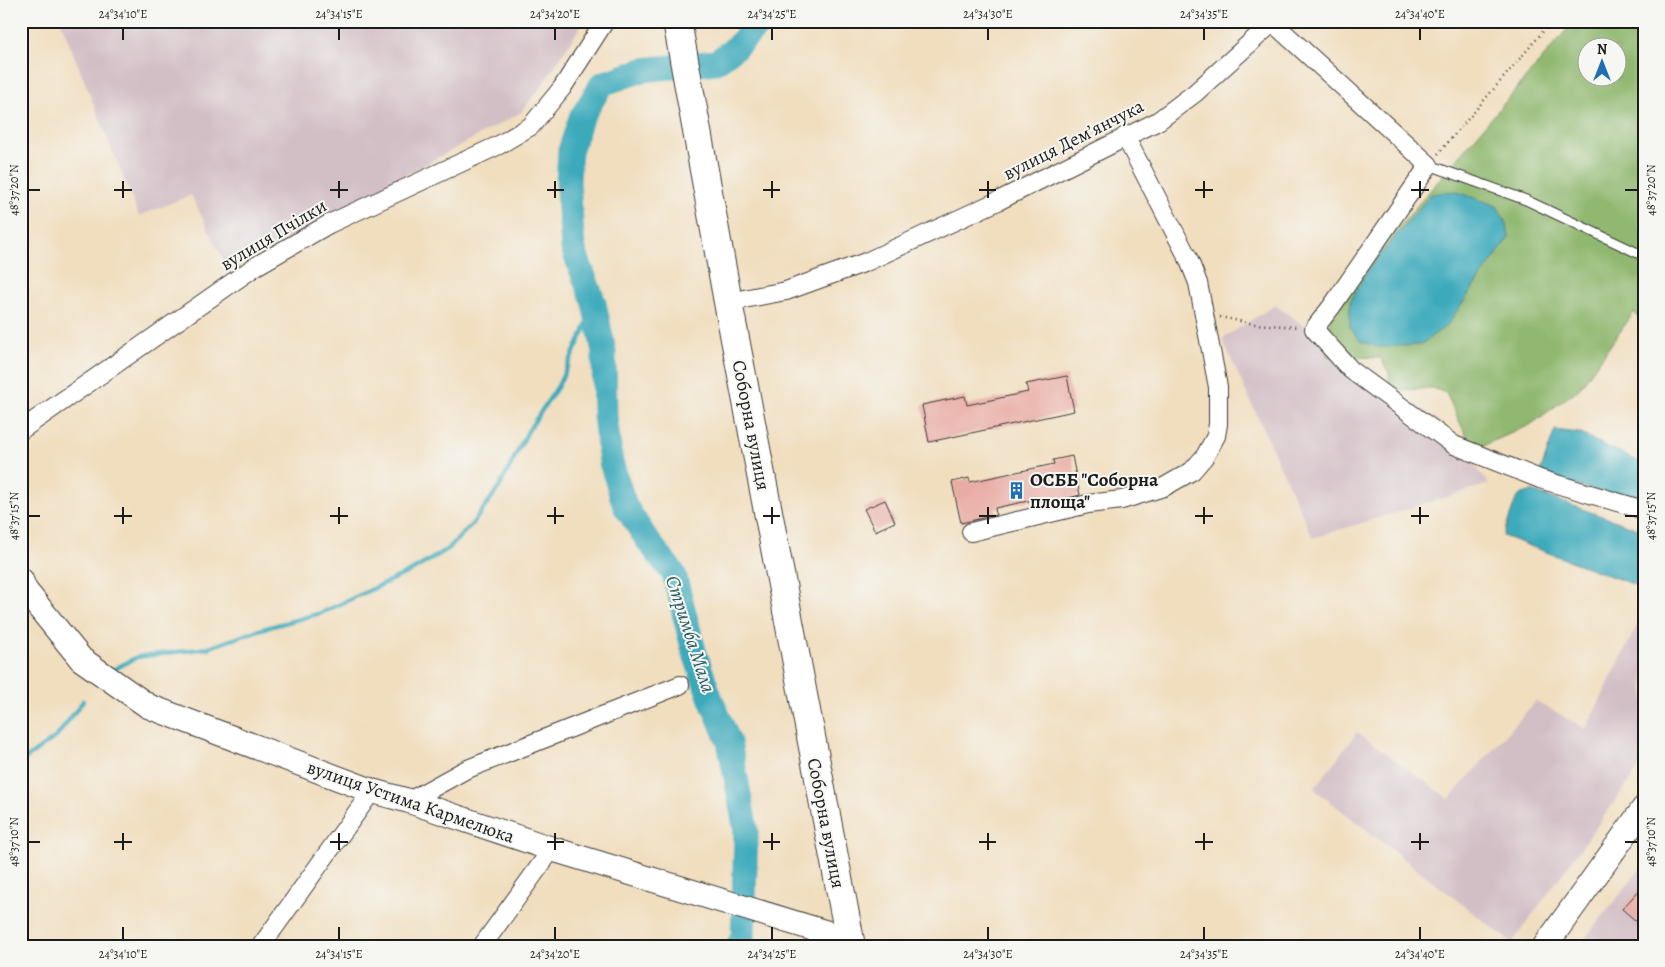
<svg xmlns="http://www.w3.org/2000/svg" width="1665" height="967" font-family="Alegreya,serif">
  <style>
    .industrial { fill: #d2bec5 }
    .forest { fill: #90b86f; stroke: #566a46; fill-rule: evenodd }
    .water { fill: #3daabc; stroke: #2c636c }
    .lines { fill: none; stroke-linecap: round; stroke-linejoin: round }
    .stream { stroke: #3daabc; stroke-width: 4.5 }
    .river { stroke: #3daabc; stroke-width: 25 }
    .building { fill: #e9aca4 }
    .lane-casing { stroke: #3c3934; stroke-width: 11 }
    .street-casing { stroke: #3c3934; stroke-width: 20 }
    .secondary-casing { stroke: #3c3934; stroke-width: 26 }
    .primary-casing { stroke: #3c3934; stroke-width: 30 }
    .path { stroke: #3c3934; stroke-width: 2.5; stroke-dasharray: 1 4; stroke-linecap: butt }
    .lane { stroke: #fff; stroke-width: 9 }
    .street { stroke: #fff; stroke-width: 18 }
    .secondary { stroke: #fff; stroke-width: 24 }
    .primary { stroke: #fff; stroke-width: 28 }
    .ticks { fill: none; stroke: #1c1c1c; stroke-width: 2 }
    .labels { text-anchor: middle; stroke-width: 4; stroke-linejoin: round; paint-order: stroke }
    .street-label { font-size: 19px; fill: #1c1c1c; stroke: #f6f6f2 }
    .poi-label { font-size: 19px; font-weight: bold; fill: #1c1c1c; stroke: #f6f6f2; text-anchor: start }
    .water-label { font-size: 20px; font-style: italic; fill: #2b5c64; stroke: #f6f6f2 }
    .neatline { fill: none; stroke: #1c1c1c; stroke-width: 2 }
    .ticks-label { font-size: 12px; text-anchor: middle; fill: #1c1c1c }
  </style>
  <rect width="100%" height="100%" fill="#f6f6f2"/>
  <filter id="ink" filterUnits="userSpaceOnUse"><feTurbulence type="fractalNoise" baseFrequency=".02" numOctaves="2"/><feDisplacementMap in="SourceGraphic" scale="10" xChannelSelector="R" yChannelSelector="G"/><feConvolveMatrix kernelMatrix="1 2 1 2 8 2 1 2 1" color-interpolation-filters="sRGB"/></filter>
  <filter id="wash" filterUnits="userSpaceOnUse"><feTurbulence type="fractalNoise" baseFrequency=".0096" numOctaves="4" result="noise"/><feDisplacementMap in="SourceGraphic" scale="20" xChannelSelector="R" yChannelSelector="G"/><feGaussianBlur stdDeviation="1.12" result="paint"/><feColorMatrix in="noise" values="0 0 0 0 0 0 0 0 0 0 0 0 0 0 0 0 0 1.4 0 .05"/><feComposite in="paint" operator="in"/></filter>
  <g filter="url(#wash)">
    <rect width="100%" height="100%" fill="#f1debf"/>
    <g class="industrial">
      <path d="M63,21H584L541,87L520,113L229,271L191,195L139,216L61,23Z"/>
      <path d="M1275,305L1445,426L1489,484L1313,538L1222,339Z"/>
      <path d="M1644,611V761L1512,943L1314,789L1357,732L1449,799L1536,701L1586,729Z"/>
      <path d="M1644,864V946H1579Z"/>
    </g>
    <path class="forest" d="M1574,21H1644V324L1634,312L1580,388L1530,425L1473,450L1446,393L1433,388L1389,391V373L1381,358L1327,356L1332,306ZM1588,48H1618V78H1588Z"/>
    <g class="water">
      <path d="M1455,191L1497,206L1507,225L1509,237L1447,325L1420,345L1379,347L1360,341L1350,327V302L1367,271L1431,194Z"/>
      <path d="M1555,430L1579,433L1644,464V504L1539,475Z"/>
      <path d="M1532,491L1644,531V586L1640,587L1503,536L1516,499L1520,495Z"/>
    </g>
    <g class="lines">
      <g class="stream">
        <path d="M113,670L137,657L208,648L262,629L321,613L413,570L448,549L473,523L500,486L528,431L558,386L584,331L594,303"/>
        <path d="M21,762L57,736L83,701"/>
      </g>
      <path class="river" d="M738,946L743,937L746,831L729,742L710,697L694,651L674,574L648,541L625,506L611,462L605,416L604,352L594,303L573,248L568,182L570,151L581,118L602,84L643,70L716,62L735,48L762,21"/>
    </g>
    <g id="blocks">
      <g class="building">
        <path d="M1067,376L1074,411L929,442L922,405L965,396L967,405L1028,392L1026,384Z"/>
        <path d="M1072,456L1080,495L1044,504L1042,498L995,508L996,515L961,523L952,482L969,478L970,482L1054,464L1053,460Z"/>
        <path d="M885,500L895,522L875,531L864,509Z"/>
        <path d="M1644,885V928L1622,909Z"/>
      </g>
    </g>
  </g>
  <g filter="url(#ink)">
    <use href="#blocks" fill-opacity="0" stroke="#3c3934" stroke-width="1"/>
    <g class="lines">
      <defs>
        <path id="lane" d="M1429,165L1526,200L1644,256"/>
        <g id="street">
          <path d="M1271,21L1429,165L1332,306L1314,329L1351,370L1454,445L1540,479L1644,510"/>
          <path d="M728,302L786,291L866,262L998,201L1158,121L1195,93L1272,23"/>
          <path d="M21,430L256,266L329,224L499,145L531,126L562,88L605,21"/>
          <path d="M971,532L1088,504L1122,500L1164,487L1192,471L1205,456L1216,436L1218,424V387L1198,283L1188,258L1125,136"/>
          <path d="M409,801L465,770L680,685"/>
          <path d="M261,946L372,791"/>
          <path d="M482,946L552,849"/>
        </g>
        <g id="secondary">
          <path d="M21,580L25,590L81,659L148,706L372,791L409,801L552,849L834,935L850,942"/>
          <path d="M1545,946L1644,808"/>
        </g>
        <path id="primary" d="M677,21L728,302L851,946"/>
      </defs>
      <use href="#lane" class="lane-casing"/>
      <use href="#street" class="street-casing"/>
      <use href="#secondary" class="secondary-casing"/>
      <use href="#primary" class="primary-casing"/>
      <g class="path">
        <path d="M1438,154L1552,21"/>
        <path d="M1220,317L1254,324L1299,327"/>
      </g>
      <use href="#lane" class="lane"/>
      <use href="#street" class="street"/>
      <use href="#secondary" class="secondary"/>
      <use href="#primary" class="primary"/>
    </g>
  </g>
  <path class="ticks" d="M123,28V40M339,28V40M555,28V40M772,28V40M988,28V40M1204,28V40M1420,28V40M123,181V198M339,181V198M555,181V198M772,181V198M988,181V198M1204,181V198M1420,181V198M28,190H40M114,190H132M330,190H348M547,190H564M763,190H780M979,190H996M1195,190H1213M1411,190H1429M1625,190H1638M123,507V524M339,507V524M555,507V524M772,507V524M988,507V524M1204,507V524M1420,507V524M28,516H40M114,516H132M330,516H348M547,516H564M763,516H780M979,516H996M1195,516H1213M1411,516H1429M1625,516H1638M123,833V850M339,833V850M555,833V850M772,833V850M988,833V850M1204,833V850M1420,833V850M28,842H40M114,842H132M330,842H348M547,842H564M763,842H780M979,842H996M1195,842H1213M1411,842H1429M1625,842H1638M123,927V940M339,927V940M555,927V940M772,927V940M988,927V940M1204,927V940M1420,927V940"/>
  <defs>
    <symbol id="building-bare" viewBox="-9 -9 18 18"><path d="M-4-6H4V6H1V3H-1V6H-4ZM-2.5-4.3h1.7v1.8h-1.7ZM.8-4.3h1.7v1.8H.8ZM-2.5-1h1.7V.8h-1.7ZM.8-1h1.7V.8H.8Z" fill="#1f6fb2" stroke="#f6f6f2" stroke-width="2.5" paint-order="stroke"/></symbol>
  </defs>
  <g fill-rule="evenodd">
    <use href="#building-bare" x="1004" y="478" width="25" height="25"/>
  </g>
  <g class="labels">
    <g class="street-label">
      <text transform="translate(1073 139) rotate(-27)" y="7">вулиця Демʼянчука</text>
      <text transform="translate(273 234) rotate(-31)" y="7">вулиця Пчілки</text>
      <text transform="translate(752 425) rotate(79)" y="7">Соборна вулиця</text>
      <text transform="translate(411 801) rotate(19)" y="7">вулиця Устима Кармелюка</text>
      <text transform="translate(827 823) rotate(79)" y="7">Соборна вулиця</text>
    </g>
    <g class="poi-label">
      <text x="1030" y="486">ОСББ "Соборна<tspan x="1030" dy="22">площа"</tspan></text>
    </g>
    <g class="water-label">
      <text transform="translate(691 634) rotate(72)" y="7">Стримба Мала</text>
    </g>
  </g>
  <rect width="1665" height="967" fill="none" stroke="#f6f6f2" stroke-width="55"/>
  <g transform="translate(1602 62)"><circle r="24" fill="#f6f6f2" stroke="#9f9f9c"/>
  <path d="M0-4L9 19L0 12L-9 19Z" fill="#1f6fb2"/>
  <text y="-8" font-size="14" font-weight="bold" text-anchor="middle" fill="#1c1c1c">N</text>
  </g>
  <rect x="28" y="28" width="1610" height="912" class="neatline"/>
  <g class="ticks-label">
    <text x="123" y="18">24°34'10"E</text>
    <text x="339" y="18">24°34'15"E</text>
    <text x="555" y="18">24°34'20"E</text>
    <text x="772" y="18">24°34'25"E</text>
    <text x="988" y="18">24°34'30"E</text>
    <text x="1204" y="18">24°34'35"E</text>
    <text x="1420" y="18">24°34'40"E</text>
    <text transform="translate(14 190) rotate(-90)" y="4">48°37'20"N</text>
    <text transform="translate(1651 190) rotate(-90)" y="4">48°37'20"N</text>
    <text transform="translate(14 516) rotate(-90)" y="4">48°37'15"N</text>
    <text transform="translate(1651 516) rotate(-90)" y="4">48°37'15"N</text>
    <text transform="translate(14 842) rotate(-90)" y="4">48°37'10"N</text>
    <text transform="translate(1651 842) rotate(-90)" y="4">48°37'10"N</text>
    <text x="123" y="958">24°34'10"E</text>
    <text x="339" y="958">24°34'15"E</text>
    <text x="555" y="958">24°34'20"E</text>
    <text x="772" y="958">24°34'25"E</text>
    <text x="988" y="958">24°34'30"E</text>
    <text x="1204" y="958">24°34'35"E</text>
    <text x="1420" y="958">24°34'40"E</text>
  </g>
</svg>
